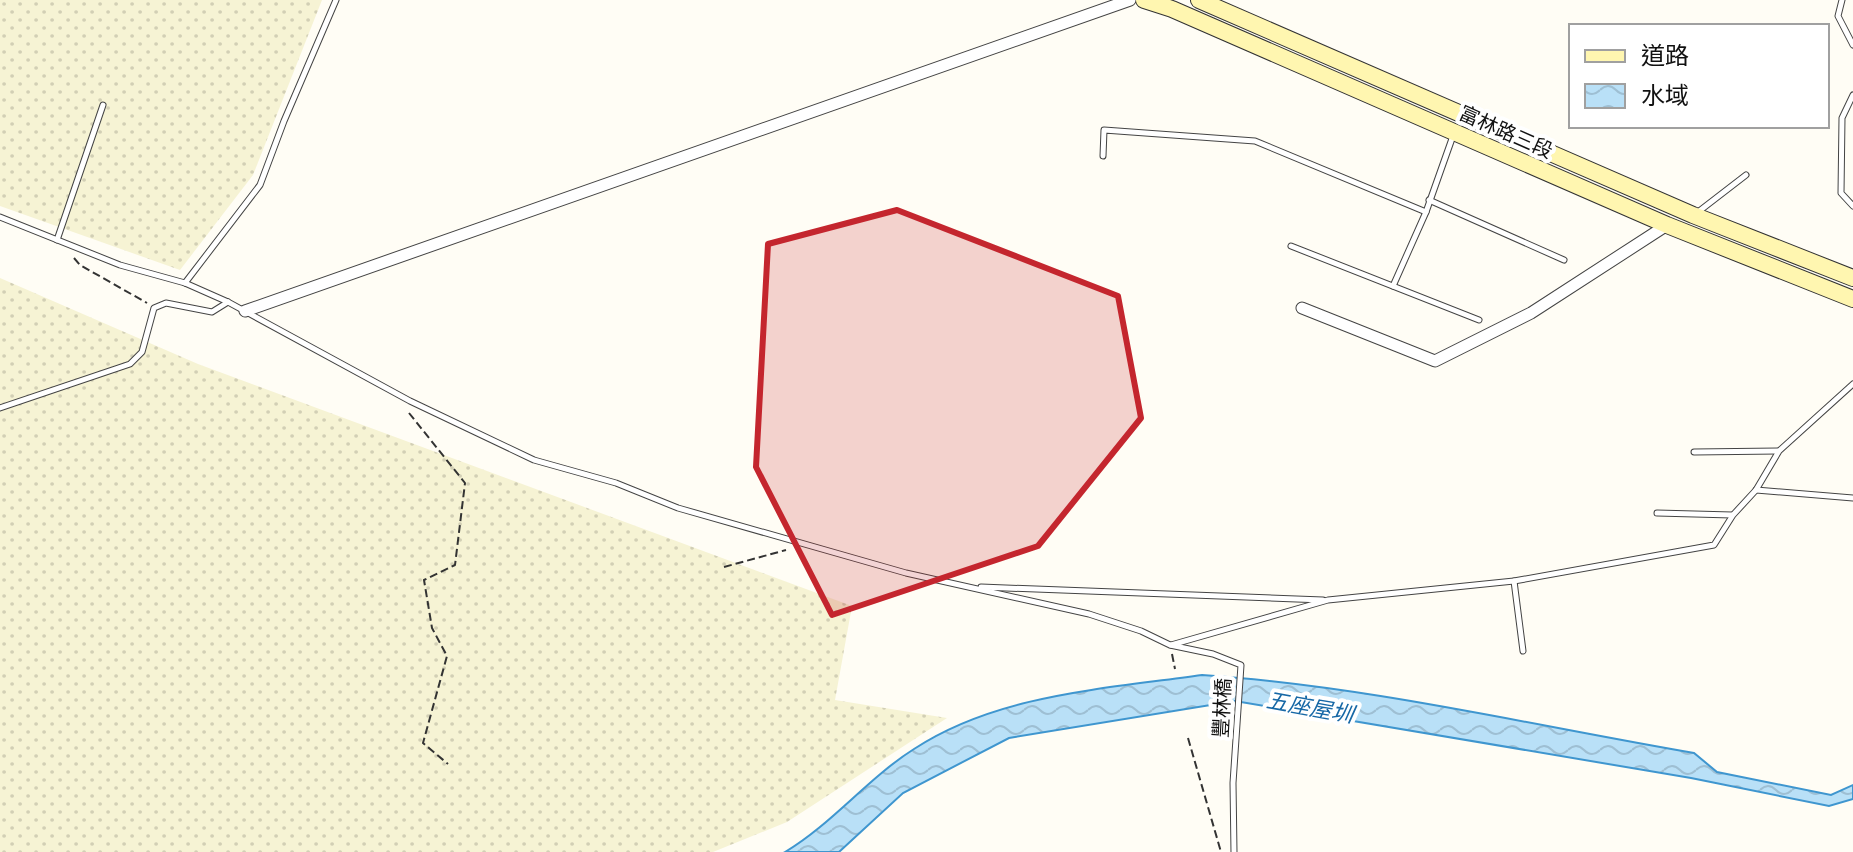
<svg xmlns="http://www.w3.org/2000/svg" width="1853" height="852" font-family="Lora,'Noto Sans TC',serif">
  <style>
    .farmland { fill: url(#farmland-dots) }
    .water { fill: url(#water-waves); stroke: #3f96cf; stroke-width: 2 }
    .lines { fill: none; stroke-linecap: round; stroke-linejoin: round }
    .lane-casing { stroke: #444; stroke-width: 7 }
    .street-casing { stroke: #444; stroke-width: 13 }
    .secondary-casing { stroke: #333; stroke-width: 18 }
    .path { stroke: #333; stroke-width: 2; stroke-dasharray: 8 4; stroke-linecap: butt }
    .lane { stroke: #fff; stroke-width: 5 }
    .street { stroke: #fff; stroke-width: 11 }
    .secondary { stroke: #fff6b0; stroke-width: 16 }
    .marked { fill: #c4262e; fill-opacity: 0.2; stroke: #c4262e; stroke-width: 6; stroke-linejoin: round }
    .labels { text-anchor: middle; stroke-width: 8; stroke-linejoin: round; paint-order: stroke }
    .street-label { font-size: 20px; fill: #111; stroke: #fff }
    .water-label { font-size: 22px; font-style: italic; fill: #1768a6; stroke: #fff }
  </style>
  <defs>
    <pattern id="farmland-dots" width="8" height="8" patternUnits="userSpaceOnUse" patternTransform="scale(2)"><rect width="8" height="8" fill="#f6f3d4"/><path d="M2 2h.1M6 6h.1" fill="none" stroke="#d2cfb5" stroke-width="1.8" stroke-linecap="round"/></pattern>
    <pattern id="water-waves" width="16" height="10" patternUnits="userSpaceOnUse" patternTransform="scale(2)"><rect width="16" height="10" fill="#b9e0f7"/><path d="M0 5q4-4 8 0t8 0" fill="none" stroke="#9ebfd3"/></pattern>
  </defs>
  <rect width="100%" height="100%" fill="#fffdf5"/>
  <g class="farmland">
    <path d="M0,0H322L253,175L180,270L0,206Z"/>
    <path d="M0,278L198,364L852,606L835,700L947,718L787,822L713,852H0Z"/>
  </g>
  <path class="water" d="M1202,675C1367,686 1531,725 1694,753L1717,772L1831,795L1853,785V799L1829,806L1691,778L1235,701L1009,738L903,793L839,852H785C832,824 868,778 914,749C998,694 1105,689 1202,675Z"/>
  <g class="lines">
    <defs>
      <g id="lane">
        <path d="M1842,0L1838,16L1853,45"/>
        <path d="M1853,95L1842,118L1841,193L1853,206"/>
        <path d="M1103,156L1104,130L1255,141L1426,212"/>
        <path d="M1429,200L1564,260"/>
        <path d="M1698,212L1746,175"/>
        <path d="M0,217L120,265L185,283L228,302L410,401L534,460L616,483L678,508L906,573L1089,614L1141,631L1170,645L1213,654L1241,665L1233,783L1234,852"/>
        <path d="M57,240L103,105"/>
        <path d="M1291,246L1479,320"/>
        <path d="M185,283L260,185L284,121L336,0"/>
        <path d="M1393,286L1426,212L1454,133"/>
        <path d="M0,408L130,364L142,352L154,308L166,303L212,312L228,302"/>
        <path d="M1694,452L1778,451"/>
        <path d="M1756,490L1853,498"/>
        <path d="M1657,513L1732,515"/>
        <path d="M1514,581L1523,651"/>
        <path d="M981,587L1323,600"/>
        <path d="M1171,645L1328,600L1514,581L1714,545L1733,515L1756,490L1779,451L1853,384"/>
      </g>
      <g id="street">
        <path d="M1302,308L1435,361L1531,313L1667,225"/>
        <path d="M245,311L1130,0"/>
      </g>
      <g id="secondary">
        <path d="M1144,0L1172,9L1667,225L1853,299"/>
        <path d="M1199,0L1693,215L1853,278"/>
      </g>
    </defs>
    <use href="#lane" class="lane-casing"/>
    <use href="#street" class="street-casing"/>
    <use href="#secondary" class="secondary-casing"/>
    <g class="path">
      <path d="M74,258L80,265L147,303"/>
      <path d="M409,413L465,483L455,565L424,580L432,628L447,656L423,743L448,764"/>
      <path d="M724,567L786,550"/>
      <path d="M1172,654L1175,669"/>
      <path d="M1188,738L1221,852"/>
    </g>
    <use href="#lane" class="lane"/>
    <use href="#street" class="street"/>
    <use href="#secondary" class="secondary"/>
  </g>
  <path class="marked" d="M897,210L1118,296L1141,418L1038,546L832,615L756,467L768,244Z"/>
  <g class="labels">
    <g class="street-label">
      <text transform="translate(1506 132) rotate(24)" y="7">富林路三段</text>
      <text transform="translate(1222 708) rotate(-87)" y="7">豐林橋</text>
    </g>
    <g class="water-label">
      <text transform="translate(1310 707) rotate(10)" y="8">五座屋圳</text>
    </g>
  </g>
  <rect x="1569" y="24" width="260" height="104" fill="#ffffff" stroke="#a0a0a0" stroke-width="2"/>
  <rect x="1585" y="50" width="40" height="12" fill="#fff6b0" stroke="#a0a0a0" stroke-width="2"/>
  <text x="1641" y="64" font-size="24" fill="#111111">道路</text>
  <rect x="1585" y="84" width="40" height="24" fill="url(#water-waves)" stroke="#a0a0a0" stroke-width="2"/>
  <text x="1641" y="104" font-size="24" fill="#111111">水域</text>
</svg>
